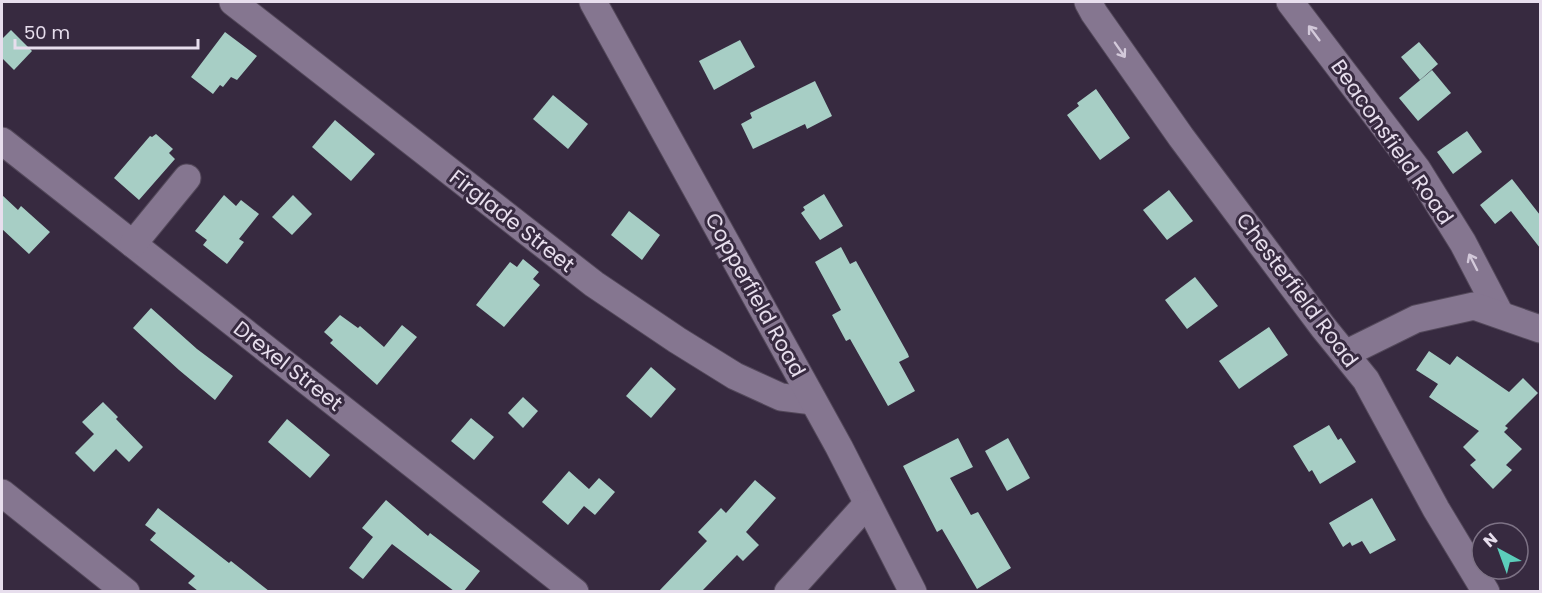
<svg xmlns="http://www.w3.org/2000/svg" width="1542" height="593" font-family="Poppins,sans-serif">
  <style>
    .building { fill: #a7cec5 }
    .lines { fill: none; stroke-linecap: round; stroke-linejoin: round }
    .minor-casing { stroke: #53485a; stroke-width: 29 }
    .minor { stroke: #857690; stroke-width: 27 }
    .oneway { stroke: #d3c9da }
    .labels { text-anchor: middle; stroke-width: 6; stroke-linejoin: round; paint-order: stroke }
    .street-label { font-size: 21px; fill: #e7deed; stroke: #372a40 }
  </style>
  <rect width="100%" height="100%" fill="#372a40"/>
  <g class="building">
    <path d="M11,30L32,51L14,70L2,58V39Z"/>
    <path d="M225,32L257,56L237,80L231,77L223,87L220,85L213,94L191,77Z"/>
    <path d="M740,40L755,67L714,90L699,61Z"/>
    <path d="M1419,42L1438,64L1420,80L1401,57Z"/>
    <path d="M1432,70L1451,93L1418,121L1399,98Z"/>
    <path d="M815,81L832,116L807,129L805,124L753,149L741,124L752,118L750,113Z"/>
    <path d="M1096,89L1130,138L1100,160L1067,115L1079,106L1077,103Z"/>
    <path d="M553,95L588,124L568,149L533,119Z"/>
    <path d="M335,120L375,154L351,181L312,147Z"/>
    <path d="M1467,131L1482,152L1453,174L1437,152Z"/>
    <path d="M156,134L173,149L169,153L175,159L139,200L114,178L150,136L152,137Z"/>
    <path d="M1512,179L1540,215V248L1511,211L1495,224L1480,205Z"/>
    <path d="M1169,190L1193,221L1167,240L1143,210Z"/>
    <path d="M824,194L843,226L820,240L801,213L805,210L803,207Z"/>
    <path d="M2,195L18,210L21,206L50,232L29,254L2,229Z"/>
    <path d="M224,195L236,206L241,200L259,214L239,239L244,242L227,264L203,245L207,240L195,231Z"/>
    <path d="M293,195L312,214L292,235L272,217Z"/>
    <path d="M629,211L660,235L642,260L611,235Z"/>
    <path d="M841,247L850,264L856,261L908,354L909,357L899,362L915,391L888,406L850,339L846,341L832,315L841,310L815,262Z"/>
    <path d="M523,259L539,272L533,279L540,285L504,327L476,305L510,262L517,267Z"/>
    <path d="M1195,277L1218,306L1187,329L1165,300Z"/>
    <path d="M151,308L197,349L233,376L215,400L179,370L133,328Z"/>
    <path d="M340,315L358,328L360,326L384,347L402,325L417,337L377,385L330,343L333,340L324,332Z"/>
    <path d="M1269,327L1288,355L1239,389L1219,361Z"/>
    <path d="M1429,351L1450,365L1457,356L1509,392L1523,378L1538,393L1505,426L1508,428L1504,432L1522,449L1506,465L1512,470L1493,489L1470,465L1476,460L1463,447L1479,431L1429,397L1438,384L1416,370Z"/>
    <path d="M651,367L676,389L651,418L626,396Z"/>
    <path d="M523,397L538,411L523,428L508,413Z"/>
    <path d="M103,402L118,417L116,419L143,447L129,462L116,449L94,472L75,453L94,434L82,422Z"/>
    <path d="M471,418L494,437L474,460L451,441Z"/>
    <path d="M287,419L330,455L310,478L268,442Z"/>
    <path d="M1329,425L1338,440L1341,438L1356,462L1320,484L1312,470L1309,472L1293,446Z"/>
    <path d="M958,438L973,467L950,478L971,515L978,512L1011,568L977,589L942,529L937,532L903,466Z"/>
    <path d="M1008,438L1030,478L1007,491L985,451Z"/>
    <path d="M569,471L589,489L599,478L615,492L595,515L584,506L568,525L542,502Z"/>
    <path d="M755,480L776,498L746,532L759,545L743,561L737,555L702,591H659L707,541L698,532L721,508L726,513Z"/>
    <path d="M1372,498L1396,540L1370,554L1362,541L1352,546L1350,542L1343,547L1329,523Z"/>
    <path d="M386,500L428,536L430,533L480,571L464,591H454L392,544L363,579L349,568L373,537L362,528Z"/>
    <path d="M158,508L229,563L231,561L269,591H198L188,583L195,576L150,540L156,533L145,525Z"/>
  </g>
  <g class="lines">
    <defs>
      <g id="minor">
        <path d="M233,2L594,284L677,340L735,376L781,397L813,401"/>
        <path d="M593,2L839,447L913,592"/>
        <path d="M1088,2L1094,13L1181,137L1323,327L1366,380L1436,509L1486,592"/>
        <path d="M1290,2L1417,169L1463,243L1500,314"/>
        <path d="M2,141L575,592"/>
        <path d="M133,244L187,178"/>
        <path d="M1345,354L1416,319L1474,306L1540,329"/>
        <path d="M2,493L126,592"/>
        <path d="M788,592L867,504"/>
      </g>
    </defs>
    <use href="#minor" class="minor-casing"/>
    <use href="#minor" class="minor"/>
  </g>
  <defs><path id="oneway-shaft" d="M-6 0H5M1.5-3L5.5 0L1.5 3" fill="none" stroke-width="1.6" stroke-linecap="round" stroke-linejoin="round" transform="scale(1.5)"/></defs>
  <g class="oneway">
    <use href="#oneway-shaft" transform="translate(1314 33) rotate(-127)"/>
    <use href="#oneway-shaft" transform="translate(1120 50) rotate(55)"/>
    <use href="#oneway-shaft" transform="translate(1473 262) rotate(-117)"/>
  </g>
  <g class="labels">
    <g class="street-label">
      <text transform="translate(1392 142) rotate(55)" y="7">Beaconsfield Road</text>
      <text transform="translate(512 221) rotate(38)" y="7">Firglade Street</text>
      <text transform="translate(1297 290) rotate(53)" y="7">Chesterfield Road</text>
      <text transform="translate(755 295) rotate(61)" y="7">Copperfield Road</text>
      <text transform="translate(288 366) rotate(38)" y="7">Drexel Street</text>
    </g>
  </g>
  <rect width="1542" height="593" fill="none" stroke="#e7deed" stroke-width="6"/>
  <g transform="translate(1500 551) rotate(319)"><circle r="28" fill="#372a40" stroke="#7d7285" stroke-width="1.5"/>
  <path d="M0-4.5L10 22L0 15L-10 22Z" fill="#5ccebb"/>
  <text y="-9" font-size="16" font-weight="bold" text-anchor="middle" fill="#e7deed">N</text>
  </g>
  <path d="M15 39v9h183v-9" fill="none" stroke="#e7deed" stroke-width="3"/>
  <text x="24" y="39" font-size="18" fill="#e7deed" stroke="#372a40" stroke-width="4.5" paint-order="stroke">50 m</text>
</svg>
